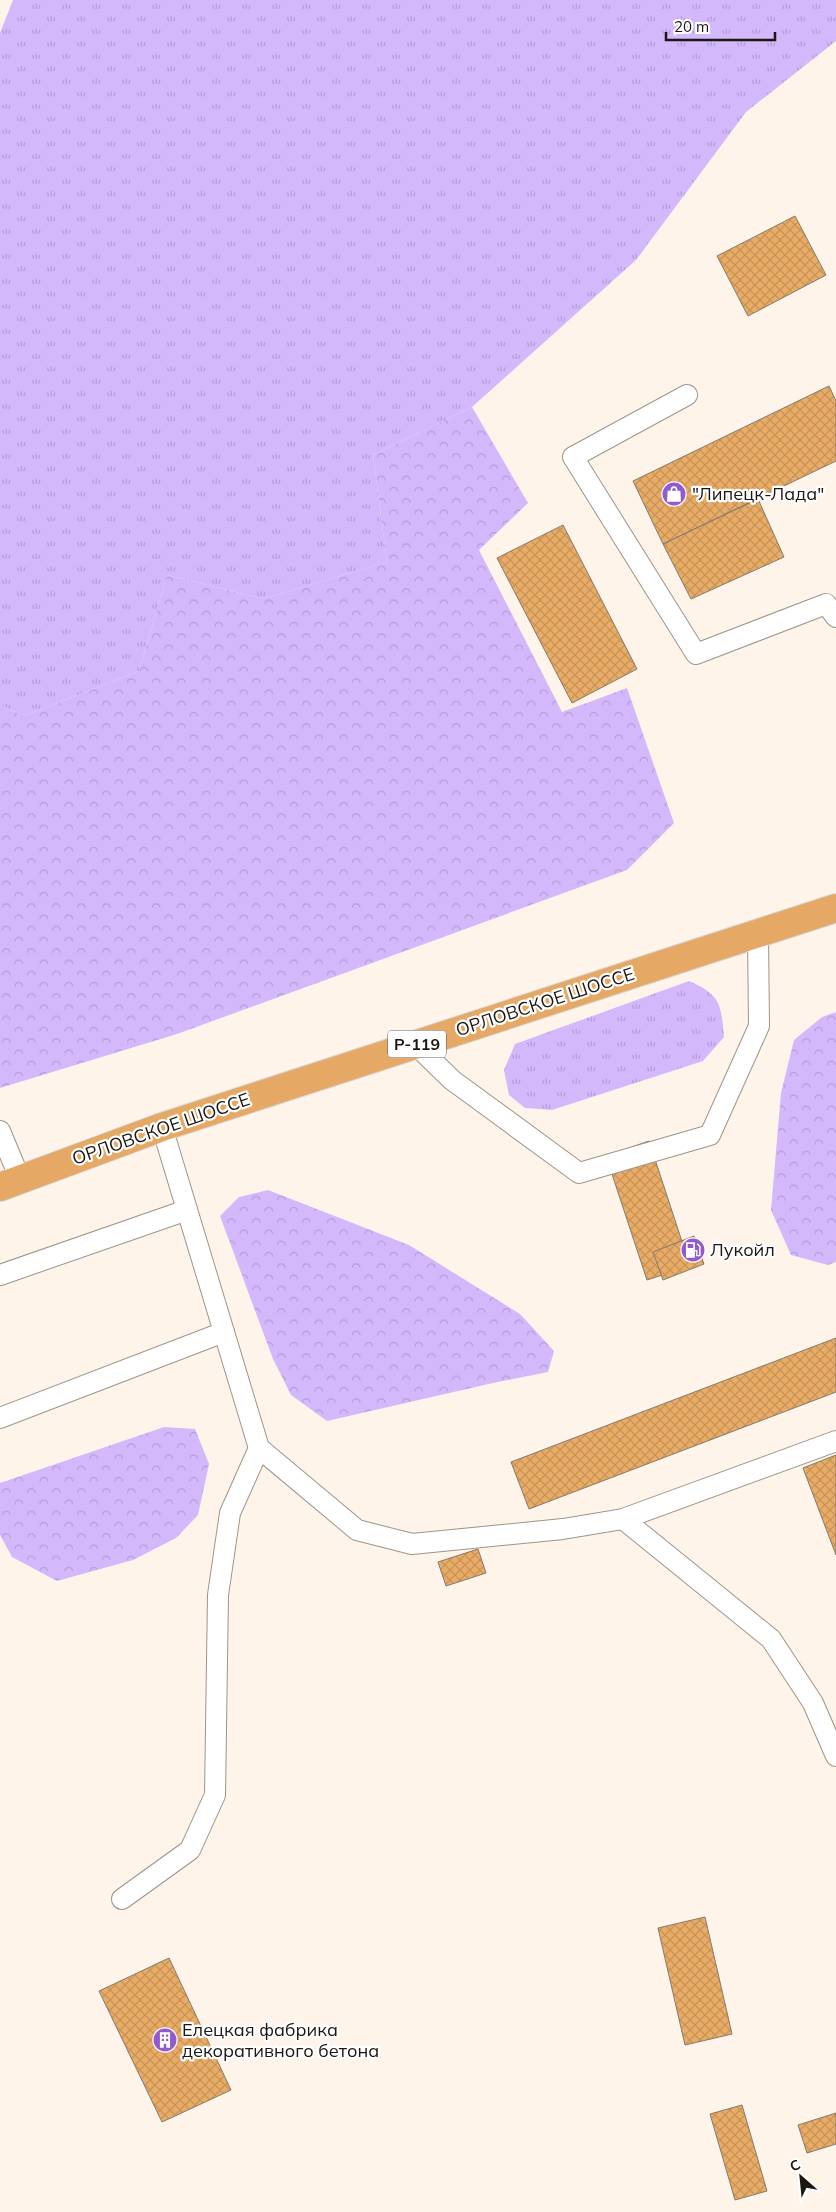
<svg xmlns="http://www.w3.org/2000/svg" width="836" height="2212" font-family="Mulish,sans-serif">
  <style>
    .grass { fill: url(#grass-tufts) }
    .forest { fill: url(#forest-crowns) }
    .building { fill: url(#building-cross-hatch); stroke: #857a6f }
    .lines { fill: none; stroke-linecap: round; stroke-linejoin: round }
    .lane-casing { stroke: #9f9489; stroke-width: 22 }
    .highway-casing { stroke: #d6d5d4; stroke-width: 30 }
    .lane { stroke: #fff; stroke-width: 20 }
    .highway { stroke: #e5a965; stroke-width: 28 }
    .labels { text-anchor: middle; stroke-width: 4.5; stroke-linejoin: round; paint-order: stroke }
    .shield { fill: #fff; stroke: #5f5d59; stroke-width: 1 }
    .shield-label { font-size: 16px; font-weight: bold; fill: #1b1712 }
    .poi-label { font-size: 18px; fill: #1b1712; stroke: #fff; text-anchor: start }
    .street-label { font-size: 18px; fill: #1b1712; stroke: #fff }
  </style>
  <defs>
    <pattern id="grass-tufts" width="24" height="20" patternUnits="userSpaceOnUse" patternTransform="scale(1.25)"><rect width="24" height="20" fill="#d4b8fc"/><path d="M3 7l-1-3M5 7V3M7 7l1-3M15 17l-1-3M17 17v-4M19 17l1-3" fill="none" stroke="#b59dd7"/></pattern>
    <pattern id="forest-crowns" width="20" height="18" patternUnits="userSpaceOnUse" patternTransform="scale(1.25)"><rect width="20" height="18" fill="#d4b8fc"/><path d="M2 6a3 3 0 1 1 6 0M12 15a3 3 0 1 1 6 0" fill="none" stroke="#b59dd7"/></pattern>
    <pattern id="building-cross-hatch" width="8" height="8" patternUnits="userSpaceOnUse" patternTransform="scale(1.25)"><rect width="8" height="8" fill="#e9ac66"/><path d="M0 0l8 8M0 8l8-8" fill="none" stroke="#c79357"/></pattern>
  </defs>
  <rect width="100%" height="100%" fill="#fef4ea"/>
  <g class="grass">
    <path d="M13,0H836V41L746,112L636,260L472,407L373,455L387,562L263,599L167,575L139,671L24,716L0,705V33Z"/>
    <path d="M689,981C721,995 721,1004 724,1037L703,1061L552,1110L525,1108L509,1095L504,1070L515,1044Z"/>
  </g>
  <g class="forest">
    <path d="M472,407L528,503L479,550L562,712L627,688L674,823L627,870L177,1034L0,1088V705L24,716L139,671L167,575L263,599L387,562L373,455Z"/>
    <path d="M836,1012V1262L828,1265L791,1255L771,1210L781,1093L794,1040L822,1017Z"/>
    <path d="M268,1190L409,1245L520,1314L554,1351L548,1372L493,1383L327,1421L291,1395L273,1359L220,1216L239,1197Z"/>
    <path d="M164,1427L195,1429L209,1464L198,1515L176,1538L133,1560L57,1581L12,1557L0,1535V1483Z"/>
  </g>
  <g class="building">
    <path d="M795,216L826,275L748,316L717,256Z"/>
    <path d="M829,386L836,401V461L663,544L633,481Z"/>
    <path d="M758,499L784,557L691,599L663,544Z"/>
    <path d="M563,525L637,669L572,703L497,558Z"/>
    <path d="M649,1141L690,1266L647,1280L606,1156Z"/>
    <path d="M694,1236L704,1264L663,1280L653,1252Z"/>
    <path d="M836,1338V1392L529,1509L511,1462Z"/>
    <path d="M836,1455V1555L803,1468Z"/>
    <path d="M478,1549L486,1573L446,1586L438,1562Z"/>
    <path d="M705,1917L732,2034L685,2045L658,1928Z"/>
    <path d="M169,1958L231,2090L162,2122L99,1991Z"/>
    <path d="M742,2105L767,2191L735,2200L710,2114Z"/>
    <path d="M836,2113V2144L807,2153L798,2125Z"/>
  </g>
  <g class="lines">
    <defs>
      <g id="lane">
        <path d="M687,395L573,457L696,654L826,604L836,617"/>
        <path d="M415,1044L452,1080L579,1173L710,1135L759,1026L758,934"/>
        <path d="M162,1127L259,1448L357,1530L412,1544L563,1529L623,1519L771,1639L813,1703L836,1756"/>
        <path d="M0,1131L20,1179"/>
        <path d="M0,1275L187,1210"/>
        <path d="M0,1418L224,1332"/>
        <path d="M623,1519L836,1441"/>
        <path d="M122,1899L190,1850L215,1795L218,1595L230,1513L259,1448"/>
      </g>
      <path id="highway" d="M0,1187L162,1127L836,908"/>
    </defs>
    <use href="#lane" class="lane-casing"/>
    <use href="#highway" class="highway-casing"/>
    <use href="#lane" class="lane"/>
    <use href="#highway" class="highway"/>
  </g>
  <defs>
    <symbol id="shop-disc" viewBox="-11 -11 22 22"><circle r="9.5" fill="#9359d1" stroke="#fff"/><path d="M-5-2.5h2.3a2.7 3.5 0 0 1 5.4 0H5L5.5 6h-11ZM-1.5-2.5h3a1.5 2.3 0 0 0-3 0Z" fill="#fff"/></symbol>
    <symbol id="fuel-disc" viewBox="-11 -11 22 22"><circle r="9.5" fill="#9359d1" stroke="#fff"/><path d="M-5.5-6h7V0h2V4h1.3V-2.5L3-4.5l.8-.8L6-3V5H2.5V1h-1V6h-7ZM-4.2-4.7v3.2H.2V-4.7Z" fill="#fff"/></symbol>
    <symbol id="building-disc" viewBox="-11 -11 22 22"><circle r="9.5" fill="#9359d1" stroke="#fff"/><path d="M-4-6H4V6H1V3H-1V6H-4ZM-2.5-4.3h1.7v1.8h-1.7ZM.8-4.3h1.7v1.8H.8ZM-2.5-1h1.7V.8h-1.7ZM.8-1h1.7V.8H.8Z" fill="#fff"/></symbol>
  </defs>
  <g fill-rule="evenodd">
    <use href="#shop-disc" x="660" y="480" width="28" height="28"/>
    <use href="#fuel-disc" x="679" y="1236" width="28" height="28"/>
    <use href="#building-disc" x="151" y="2026" width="28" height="28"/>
  </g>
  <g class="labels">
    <rect class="shield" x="388" y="1030.5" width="58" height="27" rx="4"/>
    <g class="shield-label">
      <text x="417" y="1050">Р-119</text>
    </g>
    <g class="poi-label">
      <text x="692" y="500">"Липецк-Лада"</text>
      <text x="710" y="1256">Лукойл</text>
      <text x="182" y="2036">Елецкая фабрика<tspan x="182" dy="21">декоративного бетона</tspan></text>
    </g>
    <g class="street-label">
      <text transform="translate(545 1002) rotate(-18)" y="6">ОРЛОВСКОЕ ШОССЕ</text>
      <text transform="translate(161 1129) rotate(-19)" y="6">ОРЛОВСКОЕ ШОССЕ</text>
    </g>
  </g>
  <g transform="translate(801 2177) rotate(333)" stroke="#ffffff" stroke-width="4" paint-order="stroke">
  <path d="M0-4L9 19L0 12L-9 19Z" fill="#1b1712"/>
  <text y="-8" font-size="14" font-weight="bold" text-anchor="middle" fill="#1b1712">С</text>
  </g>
  <path d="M666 32v8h109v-8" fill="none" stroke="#1b1712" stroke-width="2.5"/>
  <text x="674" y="32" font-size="15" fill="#1b1712" stroke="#ffffff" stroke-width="4" paint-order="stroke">20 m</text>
</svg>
